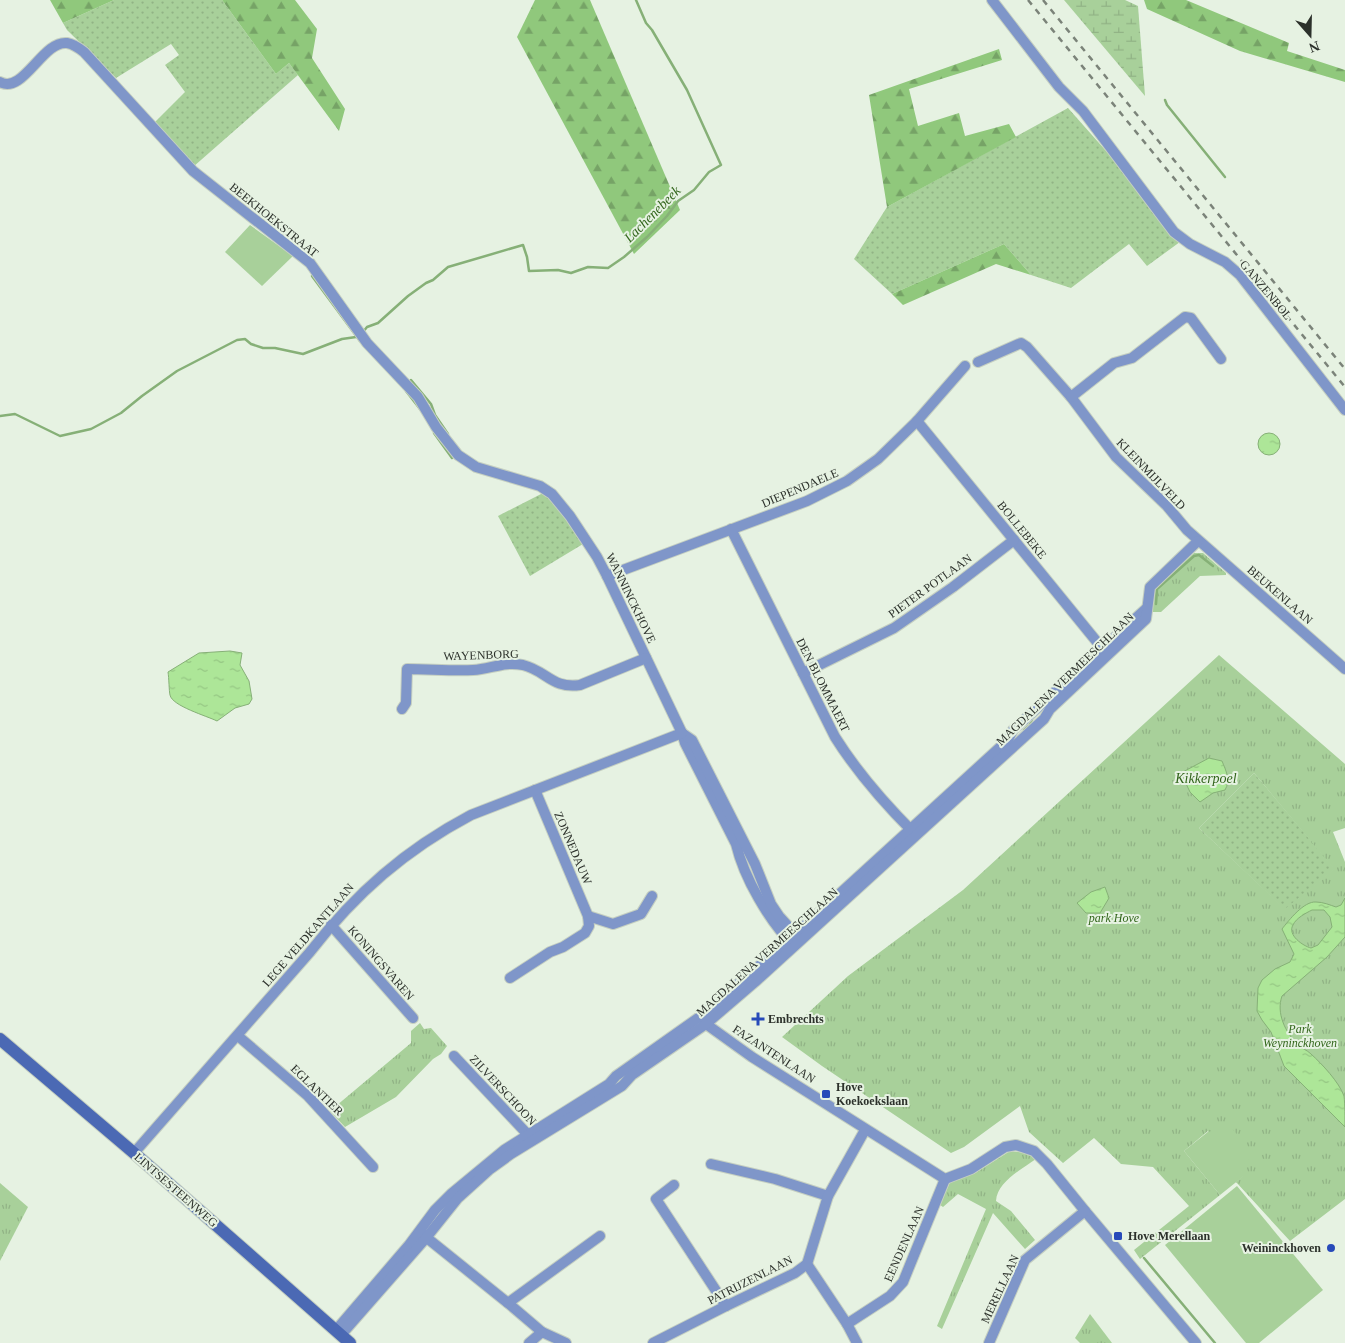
<svg xmlns="http://www.w3.org/2000/svg" width="1345" height="1343" font-family="'Times New Roman',serif">
  <style>
    .grass { fill: url(#grass-dots) }
    .forest { fill: url(#forest-firs) }
    .wetland { fill: url(#wetland-marsh) }
    .park { fill: url(#park-tufts); fill-rule: evenodd }
    .garden { fill: #a8d09a }
    .water { fill: url(#water-ripples); stroke: #86b077; fill-rule: evenodd }
    .lines { fill: none; stroke-linecap: round; stroke-linejoin: round }
    .stream { stroke: #86b077; stroke-width: 2.5 }
    .street-casing { stroke: #c5cfc1; stroke-width: 12 }
    .secondary-casing { stroke: #c5cfc1; stroke-width: 14 }
    .street { stroke: #7f96c9; stroke-width: 10 }
    .secondary { stroke: #4b69b4; stroke-width: 12 }
    .rail { stroke: #7b8379; stroke-width: 2.5; stroke-dasharray: 6 6; stroke-linecap: butt }
    .poi-dot { fill: #274ab9; stroke: #e6f2e2; stroke-width: 2 }
    .labels { text-anchor: middle; stroke-width: 4; stroke-linejoin: round; paint-order: stroke }
    .street-label { font-size: 12px; fill: #2c312b; stroke: #e6f2e2 }
    .park-label { font-size: 12px; font-style: italic; fill: #32661b; stroke: #e6f2e2 }
    .poi-label { font-size: 12px; font-weight: bold; fill: #2c312b; stroke: #e6f2e2; text-anchor: start }
    .water-label { font-size: 14px; font-style: italic; fill: #32651b; stroke: #e6f2e2 }
  </style>
  <defs>
    <pattern id="grass-dots" width="8" height="8" patternUnits="userSpaceOnUse" patternTransform="scale(1.25)"><rect width="8" height="8" fill="#a8d09a"/><path d="M2 2h.1M6 6h.1" fill="none" stroke="#91b385" stroke-width="1.8" stroke-linecap="round"/></pattern>
    <pattern id="forest-firs" width="22" height="20" patternUnits="userSpaceOnUse" patternTransform="scale(1.25)"><rect width="22" height="20" fill="#90c87c"/><path d="M5 1l3.5 6h-7zM16 11l3.5 6h-7z" fill="#76a366"/></pattern>
    <pattern id="wetland-marsh" width="20" height="14" patternUnits="userSpaceOnUse" patternTransform="scale(1.25)"><rect width="20" height="14" fill="#a8d09a"/><path d="M1 5h8M5 5V1M11 12h8M15 12V8" fill="none" stroke="#91b385"/></pattern>
    <pattern id="park-tufts" width="24" height="20" patternUnits="userSpaceOnUse" patternTransform="scale(1.25)"><rect width="24" height="20" fill="#a8d09a"/><path d="M3 7l-1-3M5 7V3M7 7l1-3M15 17l-1-3M17 17v-4M19 17l1-3" fill="none" stroke="#91b385"/></pattern>
    <pattern id="water-ripples" width="26" height="14" patternUnits="userSpaceOnUse" patternTransform="scale(1.25)"><rect width="26" height="14" fill="#ade698"/><path d="M2 4q2-2 4 0t4 0M15 11q2-2 4 0t4 0" fill="none" stroke="#95c683"/></pattern>
  </defs>
  <rect width="100%" height="100%" fill="#e6f2e2"/>
  <g class="grass">
    <path d="M114,0H222L276,74L289,63L298,75L193,167L154,123L185,92L165,65L179,55L171,44L116,78L67,30L63,23Z"/>
    <path d="M1068,108L1184,239L1147,266L1129,244L1071,288L1031,275L1004,244L892,294L854,259L887,207Z"/>
    <path d="M543,493L561,511L583,544L530,576L498,516Z"/>
    <path d="M1254,773L1335,869L1285,910L1199,828Z"/>
  </g>
  <g class="forest">
    <path d="M50,0H114L63,23Z"/>
    <path d="M222,0H295L317,29L312,58L345,109L339,131L289,63L276,74Z"/>
    <path d="M535,0H590L680,210L634,254L517,37Z"/>
    <path d="M1144,0H1186L1289,43L1287,51L1345,70V82L1240,51L1147,9Z"/>
    <path d="M999,49L1002,60L909,89L918,126L959,113L965,136L1009,124L1016,137L887,207L869,95Z"/>
    <path d="M1004,244L1031,275L996,264L903,305L892,294Z"/>
  </g>
  <path class="wetland" d="M1064,0H1125L1138,6L1145,96Z"/>
  <g class="park">
    <path d="M1194,553H1203L1226,573V575L1200,576L1161,612H1151L1154,589Z"/>
    <path d="M1219,655L1345,764V828L1333,832L1345,862V1199L1290,1241L1236,1182L1244,1175L1208,1131L1184,1151L1220,1195L1140,1259L1134,1250L1189,1206L1153,1167L1121,1164L1094,1138L1063,1163L1029,1132L1020,1106L964,1147L951,1153L822,1066L782,1037L848,976L963,890ZM1254,773L1334,869L1285,909L1199,828Z"/>
    <path d="M420,1023L424,1029L431,1028L447,1046L441,1054L433,1059L396,1097L345,1127L330,1111L411,1043V1031Z"/>
    <path d="M1010,1151L1028,1153L1036,1159C1022,1169 997,1182 996,1201L1011,1211L1035,1240L1025,1249L993,1213L942,1329L937,1326L986,1209L958,1194L943,1207L940,1205L950,1182L975,1173Z"/>
    <path d="M0,1183L28,1207L0,1261Z"/>
    <path d="M1090,1314L1112,1343H1080L1075,1338Z"/>
  </g>
  <g class="garden">
    <path d="M250,225L293,256L262,286L225,252Z"/>
    <path d="M1228,1124L1255,1155L1239,1168L1245,1175L1220,1195L1184,1151L1209,1131L1213,1136Z"/>
    <path d="M1237,1186L1323,1290L1259,1343H1246L1165,1245Z"/>
  </g>
  <g class="water">
    <circle cx="1269" cy="444" r="11"/>
    <path d="M230,651L242,653L240,665L249,681L252,699L249,704L235,708L217,721C207,716 172,706 170,695C169,691 169,678 168,672L199,653Z"/>
    <path d="M1209,758L1222,761C1226,771 1231,780 1225,790L1213,793L1200,802L1190,792L1181,773Z"/>
    <path d="M1105,887L1109,898L1100,913H1086L1077,903L1091,892Z"/>
    <path d="M1345,898V937L1327,957L1282,996C1276,1013 1285,1032 1298,1045C1301,1048 1307,1050 1311,1054C1322,1064 1339,1082 1344,1096C1345,1104 1345,1119 1345,1127L1284,1066L1271,1032L1262,1020L1257,1011L1258,988L1262,980L1275,969L1290,962L1294,954L1282,929C1289,920 1304,901 1316,902C1323,902 1330,905 1336,907L1341,905ZM1312,910H1324L1330,917L1332,927L1318,945L1311,948C1303,946 1287,935 1293,925C1296,918 1306,913 1312,910Z"/>
  </g>
  <g class="lines">
    <g class="stream">
      <path d="M1165,100L1167,105L1225,177"/>
      <path d="M312,276L360,341"/>
      <path d="M363,332L367,327L378,323L408,296L426,283L433,280L448,267L523,245L527,257L529,271L558,270L571,273L588,267L608,268L624,257L647,237L667,216L678,201L694,190L709,172L721,165L687,90L652,30L646,23L636,0"/>
      <path d="M411,380L431,404L435,415L448,434"/>
      <path d="M406,391L420,409"/>
      <path d="M0,416L15,414L60,436L91,429L121,413L142,396L177,371L237,340L245,339L251,344L263,348H275L303,354L342,339L356,337"/>
      <path d="M434,433L452,458"/>
      <path d="M1156,604L1157,589L1194,556L1199,555L1213,566"/>
      <path d="M1024,730L1030,725L1032,719"/>
      <path d="M615,1085L626,1075"/>
      <path d="M1144,1258L1215,1343"/>
    </g>
    <defs>
      <g id="street">
        <path d="M992,0L1059,87L1083,111L1174,232L1190,244L1225,262L1240,275L1345,410"/>
        <path d="M0,82C23,95 43,40 67,43C73,44 79,48 84,52L193,171L310,263L367,343L418,397L436,427L458,455L476,467L540,486L552,494L570,516L597,557L607,576L682,733L685,743L736,844C744,878 769,921 794,946"/>
        <path d="M978,362L1021,343L1027,347L1071,397L1116,457L1167,506L1187,530L1345,669"/>
        <path d="M1071,397L1114,363L1132,358L1185,317L1191,318L1221,359"/>
        <path d="M917,421L1106,653"/>
        <path d="M731,529L835,737C857,772 885,804 914,833"/>
        <path d="M607,576L807,501L847,481L878,459L917,421L965,366"/>
        <path d="M803,673L894,628L953,587L1014,540"/>
        <path d="M402,709L406,703L407,669C429,669 452,671 473,670C491,669 504,661 523,665C547,671 552,689 580,685L646,658"/>
        <path d="M682,733L692,740L755,864L771,904L779,916L799,938"/>
        <path d="M588,916L613,924L641,914L652,896"/>
        <path d="M331,925L413,1018"/>
        <path d="M510,978L550,952L563,947L585,933L589,926L588,916L535,790"/>
        <path d="M703,1018L706,1024L752,1057L945,1179L971,1169L1005,1147L1016,1145L1034,1151L1047,1164L1085,1211L1196,1343"/>
        <path d="M238,1036L308,1096L373,1167"/>
        <path d="M454,1056L532,1139"/>
        <path d="M134,1153L310,952C356,893 405,850 471,815L682,733"/>
        <path d="M711,1164L775,1179L828,1196"/>
        <path d="M674,1185L656,1199L726,1306"/>
        <path d="M422,1234L508,1303L542,1332L566,1343"/>
        <path d="M807,1264L847,1324L857,1343"/>
        <path d="M508,1303L600,1236"/>
        <path d="M847,1324L890,1296L903,1282L945,1179"/>
        <path d="M337,1329L409,1245L435,1210L452,1193L504,1150L609,1084L616,1076L701,1016L789,940L1008,740L1013,730L1147,608"/>
        <path d="M341,1335L426,1238L458,1198L489,1170L511,1154L622,1086L632,1075L706,1024L755,982L1044,719L1050,709L1146,619L1150,587L1198,541"/>
        <path d="M529,1343L542,1332"/>
        <path d="M653,1343L726,1306L795,1273L807,1264L828,1196L865,1130"/>
        <path d="M989,1343L1025,1260L1085,1211"/>
      </g>
      <path id="secondary" d="M0,1039L134,1153L350,1343"/>
    </defs>
    <use href="#street" class="street-casing"/>
    <use href="#secondary" class="secondary-casing"/>
    <use href="#street" class="street"/>
    <use href="#secondary" class="secondary"/>
    <g class="rail">
      <path d="M1028,0L1345,387"/>
      <path d="M1043,0L1345,369"/>
    </g>
  </g>
  <g class="poi-dot">
    <path d="M755.5 1011.5h5v5h5v5h-5v5h-5v-5h-5v-5h5z"/>
    <rect x="821" y="1089" width="10" height="10" rx="2.5"/>
    <rect x="1113" y="1231" width="10" height="10" rx="2.5"/>
    <circle cx="1331" cy="1248" r="5"/>
  </g>
  <g class="labels">
    <g class="street-label">
      <text transform="translate(274 220) rotate(39)" y="4">BEEKHOEKSTRAAT</text>
      <text transform="translate(1266 290) rotate(50)" y="4">GANZENBOL</text>
      <text transform="translate(1151 474) rotate(46)" y="4">KLEINMIJLVELD</text>
      <text transform="translate(800 488) rotate(-23)" y="4">DIEPENDAELE</text>
      <text transform="translate(1022 530) rotate(51)" y="4">BOLLEBEKE</text>
      <text transform="translate(930 586) rotate(-36)" y="4">PIETER POTLAAN</text>
      <text transform="translate(1280 595) rotate(41)" y="4">BEUKENLAAN</text>
      <text transform="translate(631 598) rotate(64)" y="4">WANNINCKHOVE</text>
      <text transform="translate(481 655) rotate(-2)" y="4">WAYENBORG</text>
      <text transform="translate(1065 679) rotate(-44)" y="4">MAGDALENA VERMEESCHLAAN</text>
      <text transform="translate(823 685) rotate(63)" y="4">DEN BLOMMAERT</text>
      <text transform="translate(573 848) rotate(67)" y="4">ZONNEDAUW</text>
      <text transform="translate(308 935) rotate(-49)" y="4">LEGE VELDKANTLAAN</text>
      <text transform="translate(767 952) rotate(-42)" y="4">MAGDALENA VERMEESCHLAAN</text>
      <text transform="translate(381 963) rotate(49)" y="4">KONINGSVAREN</text>
      <text transform="translate(774 1054) rotate(33)" y="4">FAZANTENLAAN</text>
      <text transform="translate(317 1090) rotate(44)" y="4">EGLANTIER</text>
      <text transform="translate(503 1090) rotate(47)" y="4">ZILVERSCHOON</text>
      <text transform="translate(176 1190) rotate(41)" y="4">LINTSESTEENWEG</text>
      <text transform="translate(904 1244) rotate(-66)" y="4">EENDENLAAN</text>
      <text transform="translate(750 1280) rotate(-27)" y="4">PATRIJZENLAAN</text>
      <text transform="translate(1000 1289) rotate(-65)" y="4">MERELLAAN</text>
    </g>
    <g class="park-label">
      <text x="1114" y="922">park Hove</text>
      <text x="1300" y="1033">Park<tspan x="1300" dy="14">Weyninckhoven</tspan></text>
    </g>
    <g class="poi-label">
      <text x="768" y="1023">Embrechts</text>
      <text x="836" y="1091">Hove<tspan x="836" dy="14">Koekoekslaan</tspan></text>
      <text x="1128" y="1240">Hove Merellaan</text>
      <text x="1321" y="1252" text-anchor="end">Weininckhoven</text>
    </g>
    <g class="water-label">
      <text transform="translate(652 214) rotate(-45)" y="5">Lachenebeek</text>
      <text x="1206" y="783">Kikkerpoel</text>
    </g>
  </g>
  <g transform="translate(1310 35) rotate(160)" stroke="#e6f2e2" stroke-width="4" paint-order="stroke">
  <path d="M0-4L9 19L0 12L-9 19Z" fill="#2c312b"/>
  <text y="-8" font-size="14" font-weight="bold" text-anchor="middle" fill="#2c312b">N</text>
  </g>
</svg>
